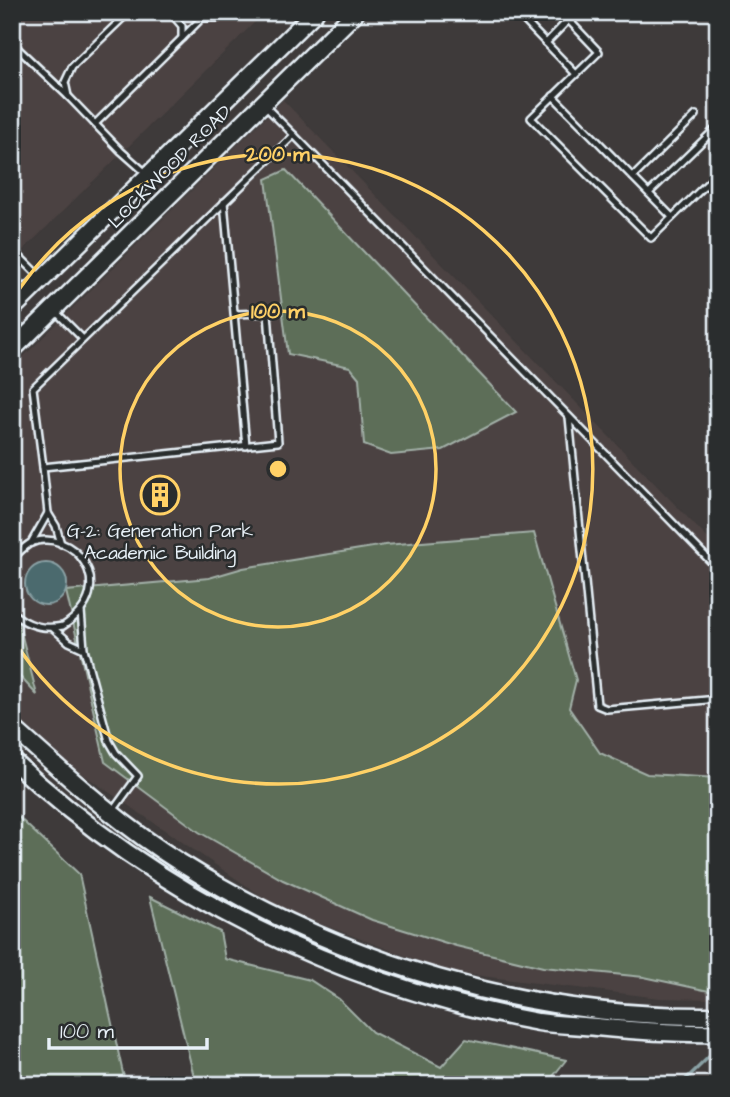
<svg xmlns="http://www.w3.org/2000/svg" width="730" height="1097" font-family="'Architects Daughter',sans-serif">
  <style>
    .built { fill: #4c4342 }
    .green { fill: #5d6e58; stroke: #a2b0a8; stroke-width: 2 }
    .water { fill: #4c6b6e; stroke: #8aa1a5; stroke-width: 2 }
    .lines { fill: none; stroke-linecap: round; stroke-linejoin: round }
    .stream { stroke: #8aa1a5; stroke-width: 3.5 }
    .service-casing { stroke: #e8f1f8; stroke-width: 10 }
    .secondary-casing { stroke: #e8f1f8; stroke-width: 21 }
    .service { stroke: #2a2d2e; stroke-width: 5 }
    .secondary { stroke: #2a2d2e; stroke-width: 16 }
    .ring { fill: none; stroke: #ffd166; stroke-width: 3.5 }
    .labels { text-anchor: middle; stroke-width: 5; stroke-linejoin: round; paint-order: stroke }
    .street-label { font-size: 19px; fill: #e8f1f8; stroke: #2a2d2e }
    .poi-label { font-size: 19px; fill: #e8f1f8; stroke: #2a2d2e }
    .centre { fill: #ffd166; stroke: #2a2d2e; stroke-width: 3.5 }
    .ring-label { font-size: 21px; text-anchor: middle; font-weight: bold; fill: #ffd166; stroke: #2a2d2e; stroke-width: 5; stroke-linejoin: round; paint-order: stroke }
  </style>
  <rect width="100%" height="100%" fill="#3e3a3a"/>
  <filter id="ink" filterUnits="userSpaceOnUse"><feTurbulence type="fractalNoise" baseFrequency=".0143" numOctaves="2"/><feDisplacementMap in="SourceGraphic" scale="14" xChannelSelector="R" yChannelSelector="G"/><feConvolveMatrix kernelMatrix="1 2 1 2 8 2 1 2 1" color-interpolation-filters="sRGB"/></filter>
  <g filter="url(#ink)">
    <g class="built">
      <path d="M12,12H265L12,261Z"/>
      <path d="M283,100L718,549V999L660,998L448,972L279,908L53,754L12,713V368Z"/>
    </g>
    <g class="green">
      <path d="M286,170L516,412L443,450L391,455L364,445L359,378L350,367L288,354L266,179Z"/>
      <path d="M534,533L576,680L569,708L600,753L647,774L718,778V993L644,977L543,967L456,946L372,920L283,880L199,832L105,762L66,591L209,578L243,568L385,545Z"/>
      <path d="M12,597L37,695L12,668Z"/>
      <path d="M12,811L79,874L124,1078L117,1085H12Z"/>
      <path d="M150,897L220,932L225,959L310,980L339,999L372,1032L441,1067L466,1039L566,1060L546,1085H196Z"/>
    </g>
    <circle class="water" cx="46" cy="584" r="21"/>
    <g class="lines">
      <path class="stream" d="M680,1085L718,1048"/>
      <defs>
        <g id="service">
          <path d="M129,12L72,67L65,82L68,96L121,151L147,174"/>
          <path d="M516,12L576,74"/>
          <path d="M561,12L599,52L531,118L651,238L718,173"/>
          <path d="M182,38L202,18H218L224,12"/>
          <path d="M12,43L68,96"/>
          <path d="M546,43L576,12"/>
          <path d="M553,96L672,217"/>
          <path d="M95,124L182,38V26L170,12"/>
          <path d="M294,135L718,569"/>
          <path d="M633,177L696,115"/>
          <path d="M649,193L713,131"/>
          <path d="M224,202L246,446"/>
          <path d="M12,249L40,277"/>
          <path d="M12,276L26,292"/>
          <path d="M56,312L83,339"/>
          <path d="M235,314L268,313L278,442L43,467L33,388L294,135L265,106"/>
          <path d="M569,417L597,705L607,709L718,699"/>
          <path d="M43,467L48,513L56,526L61,544"/>
          <path d="M31,543L48,513"/>
          <path d="M12,559C17,554 23,548 29,544C71,524 124,587 63,626C43,630 27,626 12,612"/>
          <path d="M81,611L84,649L109,741L116,753L138,776L112,812"/>
          <path d="M53,628L69,642L84,649"/>
        </g>
        <g id="secondary">
          <path d="M12,309L315,12"/>
          <path d="M12,350L356,12"/>
          <path d="M12,727C66,775 120,825 181,863C341,963 528,1019 718,1016"/>
          <path d="M12,760C157,896 342,986 538,1022C557,1025 577,1025 596,1027C637,1031 677,1034 718,1033"/>
        </g>
      </defs>
      <use href="#service" class="service-casing"/>
      <use href="#secondary" class="secondary-casing"/>
      <use href="#service" class="service"/>
      <use href="#secondary" class="secondary"/>
    </g>
  </g>
  <g class="ring">
    <circle cx="278" cy="469" r="158"/>
    <path d="M12 300A315 315 0 1 1 12 638"/>
  </g>
  <defs>
    <symbol id="building-ring" viewBox="-11 -11 22 22"><circle r="9.5" fill="#2a2d2e" stroke="#ffd166" stroke-width="1.5"/><path d="M-4-6H4V6H1V3H-1V6H-4ZM-2.5-4.3h1.7v1.8h-1.7ZM.8-4.3h1.7v1.8H.8ZM-2.5-1h1.7V.8h-1.7ZM.8-1h1.7V.8H.8Z" fill="#ffd166"/></symbol>
  </defs>
  <g fill-rule="evenodd">
    <use href="#building-ring" x="138" y="473" width="44" height="44"/>
  </g>
  <g class="labels">
    <g class="street-label">
      <text transform="translate(169 166) rotate(-45)" y="7">LOCKWOOD ROAD</text>
    </g>
    <g class="poi-label">
      <text x="160" y="537">G-2: Generation Park<tspan x="160" dy="22">Academic Building</tspan></text>
    </g>
  </g>
  <circle cx="278" cy="469" r="10" class="centre"/>
  <g class="ring-label">
    <text x="278" y="161">200 m</text>
    <text x="278" y="318">100 m</text>
  </g>
  <rect width="730" height="1097" fill="none" stroke="#2a2d2e" stroke-width="42"/>
  <rect x="21" y="21" width="688" height="1055" fill="none" stroke="#e8f1f8" stroke-width="2.5" filter="url(#ink)"/>
  <path d="M49 1038v10h158v-10" fill="none" stroke="#e8f1f8" stroke-width="3.5"/>
  <text x="60" y="1038" font-size="21" fill="#e8f1f8" stroke="#2a2d2e" stroke-width="5" paint-order="stroke">100 m</text>
</svg>
